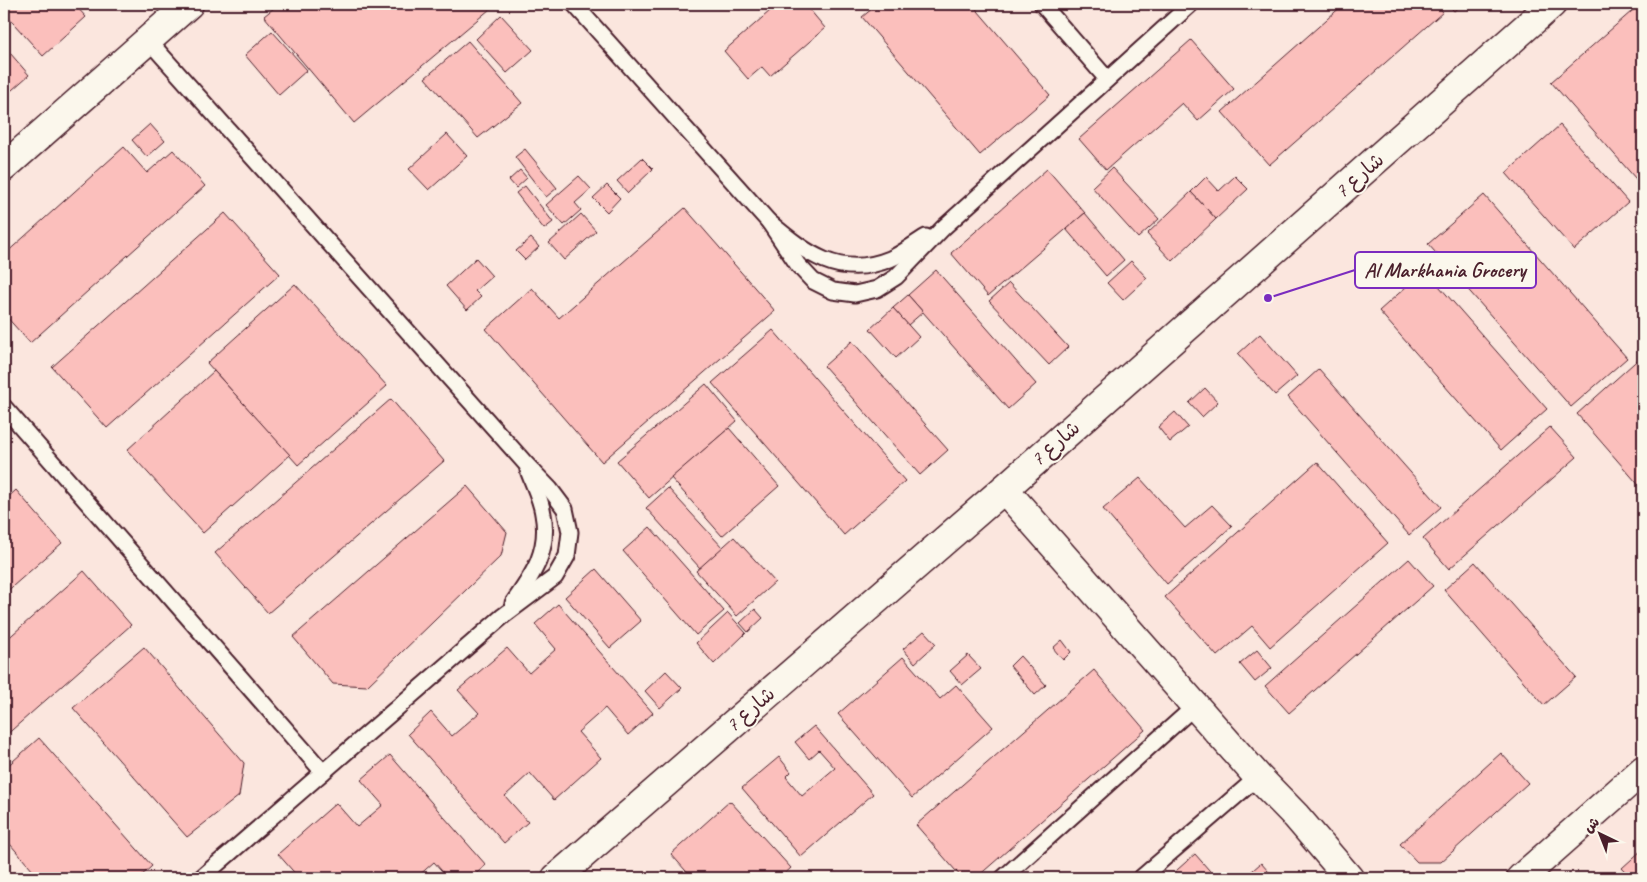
<svg xmlns="http://www.w3.org/2000/svg" width="1647" height="882" font-family="Caveat,'Playpen Sans Arabic',sans-serif">
  <style>
    .building { fill: #fbbfbc; stroke: #4a1f2b }
    .lines { fill: none; stroke-linecap: round; stroke-linejoin: round }
    .lane-casing { stroke: #4a1f2b; stroke-width: 19 }
    .street-casing { stroke: #4a1f2b; stroke-width: 31 }
    .secondary-casing { stroke: #4a1f2b; stroke-width: 31 }
    .lane { stroke: #fbf7ec; stroke-width: 15 }
    .street { stroke: #fbf7ec; stroke-width: 28 }
    .secondary { stroke: #fbf7ec; stroke-width: 28 }
    .labels { text-anchor: middle; stroke-width: 4; stroke-linejoin: round; paint-order: stroke }
    .street-label { font-size: 20px; fill: #4a1f2b; stroke: #fbf7ec }
    .leader { fill: none; stroke: #7b2cbf; stroke-width: 2 }
    .callout-dot { fill: #7b2cbf; stroke: #fbf7ec; stroke-width: 2 }
    .callout { fill: #fbf7ec; stroke: #7b2cbf; stroke-width: 2 }
    .callout-label { font-size: 21px; text-anchor: middle; font-weight: bold; fill: #4a1f2b }
  </style>
  <rect width="100%" height="100%" fill="#fbe6de"/>
  <filter id="ink" filterUnits="userSpaceOnUse"><feTurbulence type="fractalNoise" baseFrequency=".02" numOctaves="2"/><feDisplacementMap in="SourceGraphic" scale="10" xChannelSelector="R" yChannelSelector="G"/><feConvolveMatrix kernelMatrix="1 2 1 2 8 2 1 2 1" color-interpolation-filters="sRGB"/></filter>
  <g filter="url(#ink)">
    <g class="building">
      <path d="M4,4H74L86,17L43,56L4,13Z"/>
      <path d="M279,4H496L354,123L264,16Z"/>
      <path d="M778,4H805L825,28L770,76L762,67L748,79L724,51Z"/>
      <path d="M878,4H972L1050,95L980,155L862,17Z"/>
      <path d="M1344,4H1436L1443,12L1269,165L1222,112Z"/>
      <path d="M1447,4H1462L1454,11Z"/>
      <path d="M1640,4H1643V187L1551,82Z"/>
      <path d="M501,15L533,50L507,73L476,39Z"/>
      <path d="M272,31L307,70L279,95L245,55Z"/>
      <path d="M1191,40L1234,89L1198,121L1182,103L1106,170L1079,139Z"/>
      <path d="M468,41L522,103L478,138L425,78Z"/>
      <path d="M4,46L29,75L4,97Z"/>
      <path d="M150,124L165,141L147,157L132,140Z"/>
      <path d="M1560,125L1628,202L1574,250L1506,173Z"/>
      <path d="M447,134L467,156L429,190L409,169Z"/>
      <path d="M124,147L147,173L173,150L205,186L30,343L4,314V255Z"/>
      <path d="M525,149L557,188L546,197L515,157Z"/>
      <path d="M642,158L653,169L628,193L617,181Z"/>
      <path d="M1112,168L1159,219L1138,238L1092,187Z"/>
      <path d="M1047,169L1085,213L988,296L951,253Z"/>
      <path d="M520,170L527,178L516,188L509,180Z"/>
      <path d="M579,176L591,189L575,203L581,210L564,225L546,205Z"/>
      <path d="M1235,176L1248,189L1216,219L1191,192L1206,177L1219,191Z"/>
      <path d="M607,185L620,198L607,212L593,198Z"/>
      <path d="M525,186L553,222L544,229L516,193Z"/>
      <path d="M1191,192L1216,219L1172,261L1147,234Z"/>
      <path d="M1484,195L1627,358L1571,407L1428,244Z"/>
      <path d="M685,208L775,311L602,462L486,329L532,288L559,318Z"/>
      <path d="M225,213L280,274L107,428L52,367Z"/>
      <path d="M1085,213L1124,260L1106,276L1066,229Z"/>
      <path d="M581,214L596,231L564,260L549,243Z"/>
      <path d="M531,238L539,247L525,260L516,251Z"/>
      <path d="M476,258L492,276L475,291L481,297L467,310L446,286Z"/>
      <path d="M1131,261L1147,278L1123,300L1107,283Z"/>
      <path d="M936,270L1036,384L1008,409L908,295Z"/>
      <path d="M1425,270L1547,409L1501,450L1379,311Z"/>
      <path d="M1009,283L1068,347L1049,365L989,301Z"/>
      <path d="M295,284L387,386L298,465L207,363Z"/>
      <path d="M908,295L923,312L908,325L893,308Z"/>
      <path d="M893,308L919,337L896,358L870,329Z"/>
      <path d="M773,330L905,481L844,535L712,383Z"/>
      <path d="M1260,334L1297,376L1275,395L1238,354Z"/>
      <path d="M852,341L948,450L920,475L824,366Z"/>
      <path d="M1643,355V490L1577,414Z"/>
      <path d="M1319,369L1441,507L1409,535L1288,397Z"/>
      <path d="M214,371L290,455L203,533L127,450Z"/>
      <path d="M706,384L737,421L649,498L617,461Z"/>
      <path d="M1205,388L1218,402L1202,417L1189,403Z"/>
      <path d="M391,399L444,461L268,613L215,553Z"/>
      <path d="M1175,412L1188,427L1170,442L1158,427Z"/>
      <path d="M1550,427L1577,457L1449,569L1423,539Z"/>
      <path d="M729,428L779,486L722,536L671,478Z"/>
      <path d="M1317,462L1388,543L1270,647L1252,626L1217,656L1165,597Z"/>
      <path d="M1140,478L1185,528L1212,505L1232,526L1167,584L1103,509Z"/>
      <path d="M467,486L507,532L501,556L367,686L333,684L293,637Z"/>
      <path d="M668,488L723,548L700,568L646,508Z"/>
      <path d="M16,490L62,543L4,594V501Z"/>
      <path d="M650,527L724,611L696,635L623,551Z"/>
      <path d="M734,537L775,582L737,616L696,571Z"/>
      <path d="M1409,559L1433,586L1289,713L1265,686Z"/>
      <path d="M1475,562L1576,677L1544,705L1444,590Z"/>
      <path d="M596,569L641,621L610,648L565,597Z"/>
      <path d="M84,571L131,625L4,737V642Z"/>
      <path d="M558,604L653,713L628,735L605,708L578,732L601,758L554,800L530,773L505,796L528,822L504,843L408,734L431,712L452,736L479,713L458,690L507,648L529,673L556,649L535,624Z"/>
      <path d="M755,609L763,618L748,632L740,623Z"/>
      <path d="M728,613L746,633L714,664L696,643Z"/>
      <path d="M924,631L936,644L915,663L903,649Z"/>
      <path d="M1062,640L1071,652L1063,660L1053,648Z"/>
      <path d="M144,647L244,763L239,796L187,837L73,708Z"/>
      <path d="M1257,650L1272,668L1255,682L1240,664Z"/>
      <path d="M968,655L981,669L962,685L950,671Z"/>
      <path d="M1020,656L1046,685L1035,695L1010,666Z"/>
      <path d="M903,657L940,699L956,685L993,727L912,798L838,714Z"/>
      <path d="M1094,670L1145,730L976,878H962L916,825Z"/>
      <path d="M666,671L682,688L660,708L645,691Z"/>
      <path d="M814,726L873,794L801,857L742,788L779,757L791,772L786,777L802,796L835,768L819,750L809,759L795,742Z"/>
      <path d="M39,738L152,866L139,878H39L4,837V769Z"/>
      <path d="M1501,753L1528,783L1441,862H1417L1400,844Z"/>
      <path d="M390,755L486,865L471,878H448L434,862L416,878H299L278,854L336,803L357,827L383,805L361,780Z"/>
      <path d="M730,801L791,868L780,878H692L671,854Z"/>
      <path d="M1643,849V878H1631L1622,868Z"/>
      <path d="M1195,854L1216,878H1168Z"/>
      <path d="M1261,863L1274,878H1244Z"/>
    </g>
    <g class="lines">
      <defs>
        <g id="lane">
          <path d="M574,4L769,222C806,253 839,280 890,259C902,254 914,244 926,237"/>
          <path d="M1042,4L1107,79"/>
          <path d="M148,40L526,464L550,489L565,509L570,532L567,556L555,577L503,616L201,878"/>
          <path d="M769,222L798,265L813,281L833,291L855,294L877,289L896,277L943,228L1191,4"/>
          <path d="M4,407L323,772"/>
          <path d="M513,603C533,575 550,550 543,514C541,499 533,484 528,470"/>
          <path d="M1003,878L1195,706"/>
          <path d="M1141,878L1258,777"/>
        </g>
        <g id="street">
          <path d="M4,167L189,4"/>
          <path d="M1004,489L1258,777L1296,816L1349,878"/>
          <path d="M1521,878L1643,770"/>
        </g>
        <path id="secondary" d="M556,878L1004,489L1552,4"/>
      </defs>
      <use href="#lane" class="lane-casing"/>
      <use href="#street" class="street-casing"/>
      <use href="#secondary" class="secondary-casing"/>
      <use href="#lane" class="lane"/>
      <use href="#street" class="street"/>
      <use href="#secondary" class="secondary"/>
    </g>
  </g>
  <g class="labels">
    <g class="street-label">
      <text transform="translate(1359 175) rotate(-41)" y="7">شارع 7</text>
      <text transform="translate(1055 443) rotate(-41)" y="7">شارع 7</text>
      <text transform="translate(750 709) rotate(-41)" y="7">شارع 7</text>
    </g>
  </g>
  <path class="leader" d="M1268 298L1355 270"/>
  <circle class="callout-dot" cx="1268" cy="298" r="5"/>
  <rect class="callout" x="1355" y="252" width="181" height="36" rx="5"/>
  <g class="callout-label">
    <text x="1445" y="277">Al Markhania Grocery</text>
  </g>
  <rect width="1647" height="882" fill="none" stroke="#fbf7ec" stroke-width="20"/>
  <rect x="10" y="10" width="1627" height="862" fill="none" stroke="#4a1f2b" stroke-width="2" filter="url(#ink)"/>
  <g transform="translate(1600 834) rotate(317)" stroke="#fbf7ec" stroke-width="4" paint-order="stroke">
  <path d="M0-4L9 19L0 12L-9 19Z" fill="#4a1f2b"/>
  <text y="-8" font-size="14" font-weight="bold" text-anchor="middle" fill="#4a1f2b">ش</text>
  </g>
</svg>
